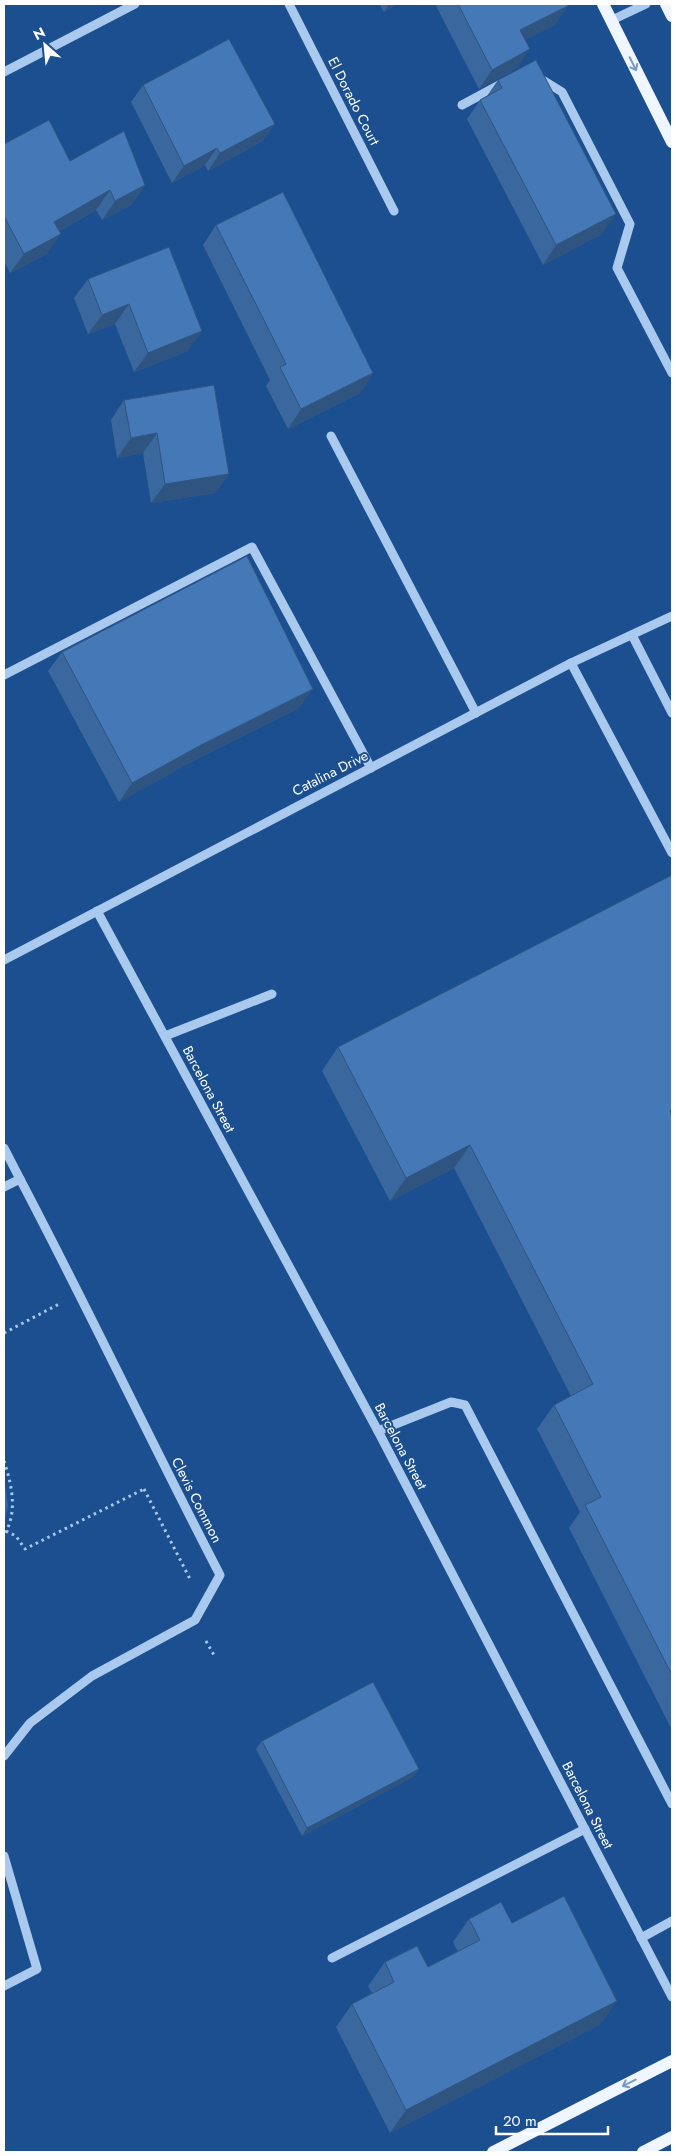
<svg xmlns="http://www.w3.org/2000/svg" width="676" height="2156" font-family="Jost,sans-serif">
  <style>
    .green { fill: #2e69ad }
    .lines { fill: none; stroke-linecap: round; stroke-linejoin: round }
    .path { stroke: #a9c9ee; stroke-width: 3; stroke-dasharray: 2.5 4; stroke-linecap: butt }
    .minor { stroke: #a9c9ee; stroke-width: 9 }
    .major { stroke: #f0f6ff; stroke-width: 12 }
    .wall { fill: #3a679d }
    .shaded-wall { fill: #305480 }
    .building { fill: #4478b7; stroke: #305480 }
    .oneway { stroke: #7b9ac1 }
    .labels { text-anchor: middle; stroke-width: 4; stroke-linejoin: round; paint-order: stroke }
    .street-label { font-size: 14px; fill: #fff; stroke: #1b4f8f }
  </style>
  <rect width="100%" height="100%" fill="#1b4f8f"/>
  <path class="green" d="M4,1477L8,1506L4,1523Z"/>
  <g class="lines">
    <g class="path">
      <path d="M4,1333L59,1304"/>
      <path d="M4,1461C12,1485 18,1513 4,1535"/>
      <path d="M144,1489L190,1579"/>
      <path d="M6,1531L16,1536L25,1549L146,1488"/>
      <path d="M206,1641L215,1657"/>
    </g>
    <g class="minor">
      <path d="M289,4L394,211"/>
      <path d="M612,20L646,4"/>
      <path d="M4,72L135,4"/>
      <path d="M541,79L562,92L630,224L617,268L672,373"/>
      <path d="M462,105L501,84"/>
      <path d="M331,436L476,713"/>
      <path d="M632,635L672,713"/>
      <path d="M571,663L672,853"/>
      <path d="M4,675L252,547L371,768"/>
      <path d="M97,911L378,1431L672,1997"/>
      <path d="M4,960L571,663L672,616"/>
      <path d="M165,1036L272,994"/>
      <path d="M4,1148L20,1179"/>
      <path d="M4,1187L20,1179C89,1310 152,1444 220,1575L195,1620L92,1676L30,1723L4,1756"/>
      <path d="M378,1431L451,1402L465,1405L672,1804"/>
      <path d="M4,1856L37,1969L4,1986"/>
      <path d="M641,1938L672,1921"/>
      <path d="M332,1958L585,1829"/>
    </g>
    <g class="major">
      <path d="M603,4L672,142"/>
      <path d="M666,4L672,16"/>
      <path d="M493,2152L672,2061"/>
      <path d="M643,2152L672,2137"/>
    </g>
  </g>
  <g class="wall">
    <path d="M379,4H398L384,12Z"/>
    <path d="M435,4H567L555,25L525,39L517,68L479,89Z"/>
    <path d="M498,80L602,234L543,265L467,119L480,100L487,96Z"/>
    <path d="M143,85L263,141L208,171L205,165L172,183L131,102Z"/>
    <path d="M4,144L70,161L145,185L131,205L102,220L96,210L59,231L47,254L10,273L4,261Z"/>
    <path d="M216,225L373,373L360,393L288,429L266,386L270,380L203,245Z"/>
    <path d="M169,247L188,351L134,372L115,324L88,334L74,298L88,279Z"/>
    <path d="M124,400L229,474L215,493L151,503L143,453L117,458L111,420Z"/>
    <path d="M62,652L299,708L189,763L119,802L48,671Z"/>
    <path d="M672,875V1730L569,1528L580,1512L537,1429L554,1405L571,1396L454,1168L390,1201L322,1071L338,1047Z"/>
    <path d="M262,1741L413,1777L302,1836L256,1749Z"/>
    <path d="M469,1919L512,1923L601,2024L390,2133L336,2027L352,2004L372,1993L368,1986L385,1962L428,1967L458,1952L453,1942Z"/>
  </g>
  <g class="shaded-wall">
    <path d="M389,4H398L384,12Z"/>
    <path d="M568,6L555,25L507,49L520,30Z"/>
    <path d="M530,49L517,68L479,89L492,70Z"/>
    <path d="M275,124L263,141L208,171L220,153Z"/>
    <path d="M217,148L205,165L172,183L184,166Z"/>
    <path d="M145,185L131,205L102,220L115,201Z"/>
    <path d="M110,190L96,210L40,241L54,222Z"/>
    <path d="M616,214L602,234L543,265L556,245Z"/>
    <path d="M61,234L47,254L10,273L24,254Z"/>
    <path d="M129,304L115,324L88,334L102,315Z"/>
    <path d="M202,331L188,351L134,372L148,353Z"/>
    <path d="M373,373L360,393L288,429L301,409Z"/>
    <path d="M157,433L143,453L117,458L131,438Z"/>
    <path d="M229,474L215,493L151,503L165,484Z"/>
    <path d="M313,689L299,708L189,763L119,802L132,783L203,744Z"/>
    <path d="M470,1145L454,1168L390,1201L406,1178Z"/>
    <path d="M419,1769L413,1777L302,1836L307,1828Z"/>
    <path d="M617,2001L601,2024L390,2133L406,2110Z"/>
  </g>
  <g class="building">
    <path d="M458,4H567L568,6L520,30L530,49L492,70Z"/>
    <path d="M229,39L275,124L220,153L217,148L184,166L143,85Z"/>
    <path d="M536,60L616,214L556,245L480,100L502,88L498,80Z"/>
    <path d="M49,120L70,161L124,131L145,185L115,201L110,190L54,222L61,234L24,254L4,216V144Z"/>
    <path d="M283,192L373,373L301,409L280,367L286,364L216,225Z"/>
    <path d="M169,247L202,331L148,353L129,304L102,315L88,279Z"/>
    <path d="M214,385L229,474L165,484L157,433L131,438L124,400Z"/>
    <path d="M247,556L313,689L203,744L132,783L62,652Z"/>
    <path d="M672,875V1109L670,1111L672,1116V1675L585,1505L601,1497L554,1405L593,1384L470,1145L406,1178L338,1047Z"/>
    <path d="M373,1682L419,1769L307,1828L262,1741Z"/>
    <path d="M564,1896L617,2001L406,2110L352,2004L394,1982L385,1962L417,1946L428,1967L480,1940L469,1919L501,1902L512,1923Z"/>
  </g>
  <defs><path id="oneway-shaft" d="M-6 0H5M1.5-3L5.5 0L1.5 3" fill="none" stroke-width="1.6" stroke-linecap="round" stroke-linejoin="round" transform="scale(1.25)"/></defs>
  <g class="oneway">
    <use href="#oneway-shaft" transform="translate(633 64) rotate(64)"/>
    <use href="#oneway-shaft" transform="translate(629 2083) rotate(153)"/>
  </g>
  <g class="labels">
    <g class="street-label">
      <text transform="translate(354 101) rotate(63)" y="5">El Dorado Court</text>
      <text transform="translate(330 773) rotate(-27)" y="5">Catalina Drive</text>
      <text transform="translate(209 1089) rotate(62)" y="5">Barcelona Street</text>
      <text transform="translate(401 1446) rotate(62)" y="5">Barcelona Street</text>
      <text transform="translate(197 1500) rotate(63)" y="5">Clevis Common</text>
      <text transform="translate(588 1805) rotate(63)" y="5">Barcelona Street</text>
    </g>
  </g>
  <rect width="676" height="2156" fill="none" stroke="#ffffff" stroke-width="10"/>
  <g transform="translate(45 45) rotate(333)" stroke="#1b4f8f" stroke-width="4" paint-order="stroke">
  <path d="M0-4L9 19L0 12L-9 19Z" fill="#ffffff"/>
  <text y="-8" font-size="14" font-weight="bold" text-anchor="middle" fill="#ffffff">N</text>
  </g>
  <path d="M496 2126v8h112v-8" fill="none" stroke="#ffffff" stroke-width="2.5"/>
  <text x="503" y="2126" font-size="15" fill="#ffffff" stroke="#1b4f8f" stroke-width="4" paint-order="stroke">20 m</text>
</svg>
